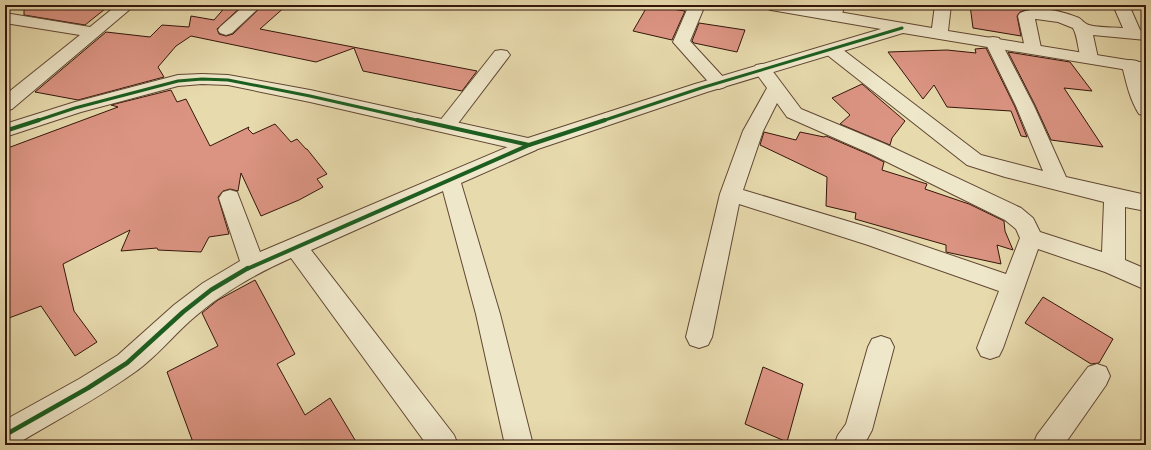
<svg xmlns="http://www.w3.org/2000/svg" width="1151" height="450" font-family="'IM FELL Double Pica',serif">
  <style>
    .building { fill: #db9482; stroke: #34160a }
    .lines { fill: none; stroke-linecap: round; stroke-linejoin: round }
    .minor-casing { stroke: #614733; stroke-width: 2 }
    .tertiary-casing { stroke: #614733; stroke-width: 2 }
    .minor { fill: #efe7ca; fill-rule: evenodd }
    .tertiary { fill: #efe7ca; fill-rule: evenodd }
    .cycleway-far2-casing { stroke: #efe7ca; stroke-width: 5 }
    .cycleway-far1-casing { stroke: #efe7ca; stroke-width: 6 }
    .cycleway-casing { stroke: #efe7ca; stroke-width: 7 }
    .cycleway-far2 { stroke: #1b5e20; stroke-width: 3 }
    .cycleway-far1 { stroke: #1b5e20; stroke-width: 4 }
    .cycleway { stroke: #1b5e20; stroke-width: 4.5 }
  </style>
  <rect width="100%" height="100%" fill="#e7daad"/>
  <filter id="stains"><feTurbulence type="fractalNoise" baseFrequency=".005" numOctaves="4"/><feColorMatrix values="0 0 0 0 .2 0 0 0 0 .09 0 0 0 0 .02 0 0 0 .5 -.17"/></filter>
  <radialGradient id="worn" r=".72"><stop offset=".6" stop-color="#630" stop-opacity="0"/><stop offset="1" stop-color="#630" stop-opacity=".3"/></radialGradient>
  <g class="building">
    <path d="M24,5H110L85,25L24,15Z"/>
    <path d="M227,5H243L217,29L219,34L226,36L233,34L263,5H287L260,29L477,71L462,91L363,71L354,48L316,62L191,36L176,46L158,67L164,77L78,100L35,92L106,32L150,37L162,25L189,27L191,16L214,20Z"/>
    <path d="M648,5L685,11L672,40L633,31Z"/>
    <path d="M970,5H1026V10L1020,12L1017,16L1021,36L973,28Z"/>
    <path d="M699,23L745,30L737,52L694,43L692,41Z"/>
    <path d="M986,48L1015,107L1027,137L1021,136L1011,111L947,107L934,85L923,99L888,52L947,50L976,53L975,49Z"/>
    <path d="M1008,52L1070,62L1092,91L1064,88L1103,147L1051,140L1035,105Z"/>
    <path d="M862,84L905,121L892,138L890,145L840,124L850,115L832,98Z"/>
    <path d="M171,90L177,102L186,99L210,146L249,127L248,129L253,134L275,124L291,142L297,139L306,149H307L327,174L317,179L323,187L299,200L261,216L241,173L238,191L230,189L223,191L218,197L229,234L209,237L201,252L158,250L157,248L121,251L130,230L63,264L74,311L97,342L75,356L41,306L9,318V294L5,295V149L118,107L111,105Z"/>
    <path d="M764,132L796,140L800,132L824,137L826,136L870,155L884,162L882,170L927,184L925,189L969,204L1004,221L1005,231L1013,250L997,245L1001,264L946,252V245L855,219L856,213L826,206L827,177L760,145Z"/>
    <path d="M255,280L295,354L277,364L305,415L330,398L358,445H194L167,372L218,346L202,313L218,300Z"/>
    <path d="M1043,297L1113,339L1099,363L1091,364L1025,323Z"/>
    <path d="M763,367L803,384L787,442L745,424Z"/>
  </g>
  <g class="lines">
    <defs>
      <g id="minor">
        <path d="M117,5H135L12,109L5,111V95L80,35L5,23V13L90,27Z"/>
        <path d="M245,5H262L232,33L226,35L220,33L218,30L220,27Z"/>
        <path d="M689,5H705L690,41L725,79L728,83L725,87L719,89L713,87L673,42Z"/>
        <path d="M829,5H845L840,19L834,21L828,19L826,16Z"/>
        <path d="M1113,5H1129L1140,30H1146V40L1093,35L1098,58L1095,62L1089,63L1083,62C1077,52 1079,39 1073,28L1058,22L1036,19H1035L1041,48L1039,52L1033,53L1027,52L1025,48L1018,16L1020,13C1038,5 1062,11 1079,18C1082,20 1085,24 1089,25C1099,28 1112,27 1123,28Z"/>
        <path d="M993,37L999,38L1001,42L1034,106L1066,177L1146,195V211L1125,207V260L1146,269V290L1105,272L1038,249L1003,348L999,356L990,359L981,356L977,348L999,291L868,245L739,204L712,337L708,345L699,348L690,345L686,337L720,194L743,131L767,88L753,69L756,65L762,64L768,65L801,109L885,144L1021,208L1033,218L1040,232L1102,252L1104,202L1005,177L967,165L826,54L824,50L826,46L832,45L838,46L981,155L1043,171L1016,106L985,42L987,38ZM777,103L787,117L871,154L1005,220L1016,229L1020,238L1006,274L874,229L743,190L763,131Z"/>
        <path d="M501,50L507,51L510,55L453,130L446,132L439,130L436,126L439,122L495,51Z"/>
        <path d="M1131,60L1137,61C1147,76 1146,99 1146,116L1139,114C1130,100 1126,82 1122,65L1125,61Z"/>
        <path d="M529,138L536,140L539,145L536,150L461,183L500,314L533,445H505L476,314L443,191L311,250L454,435L458,445H427L291,258C255,274 220,294 191,320C172,337 155,358 135,372C97,399 55,421 15,445H5V420L79,379L118,355L174,305L203,283L240,261L219,198L223,192L230,190L237,192L260,252Z"/>
        <path d="M881,336L890,339L894,347L872,430L864,445H834L838,435L846,424L868,347L872,339Z"/>
        <path d="M1097,364L1106,367L1110,376L1106,385L1064,445H1033L1037,435L1088,367Z"/>
      </g>
      <path id="tertiary" d="M763,5H798L932,28L935,5H951L948,31L1146,63V73L903,33L707,92L529,152L310,102L228,85L202,84L178,86L81,112L5,137V124L75,102L178,75L202,74L228,75L310,90L528,138L695,84L881,29L771,10L765,8Z"/>
    </defs>
    <use href="#minor" class="minor-casing"/>
    <use href="#tertiary" class="tertiary-casing"/>
    <use href="#minor" class="minor"/>
    <use href="#tertiary" class="tertiary"/>
    <defs>
      <g id="cycleway-far2">
        <path d="M36,121L75,108L178,81L202,79L228,80L310,96L421,121"/>
        <path d="M602,121L701,88L902,28"/>
      </g>
      <g id="cycleway-far1">
        <path d="M417,120L529,145L605,120"/>
        <path d="M5,131L39,120"/>
        <path d="M247,269L529,145"/>
      </g>
      <path id="cycleway" d="M5,435L88,388L127,363L183,312L211,290L248,268"/>
    </defs>
    <use href="#cycleway-far2" class="cycleway-far2-casing"/>
    <use href="#cycleway-far1" class="cycleway-far1-casing"/>
    <use href="#cycleway" class="cycleway-casing"/>
    <use href="#cycleway-far2" class="cycleway-far2"/>
    <use href="#cycleway-far1" class="cycleway-far1"/>
    <use href="#cycleway" class="cycleway"/>
  </g>
  <rect width="1151" height="450" fill="none" stroke="#e7daad" stroke-width="20"/>
  <rect x="6" y="6" width="1139" height="438" fill="none" stroke="#34160a" stroke-width="2"/>
  <rect x="10" y="10" width="1131" height="430" fill="none" stroke="#34160a"/>
  <rect width="100%" height="100%" filter="url(#stains)"/>
  <rect width="100%" height="100%" fill="url(#worn)"/>
</svg>
